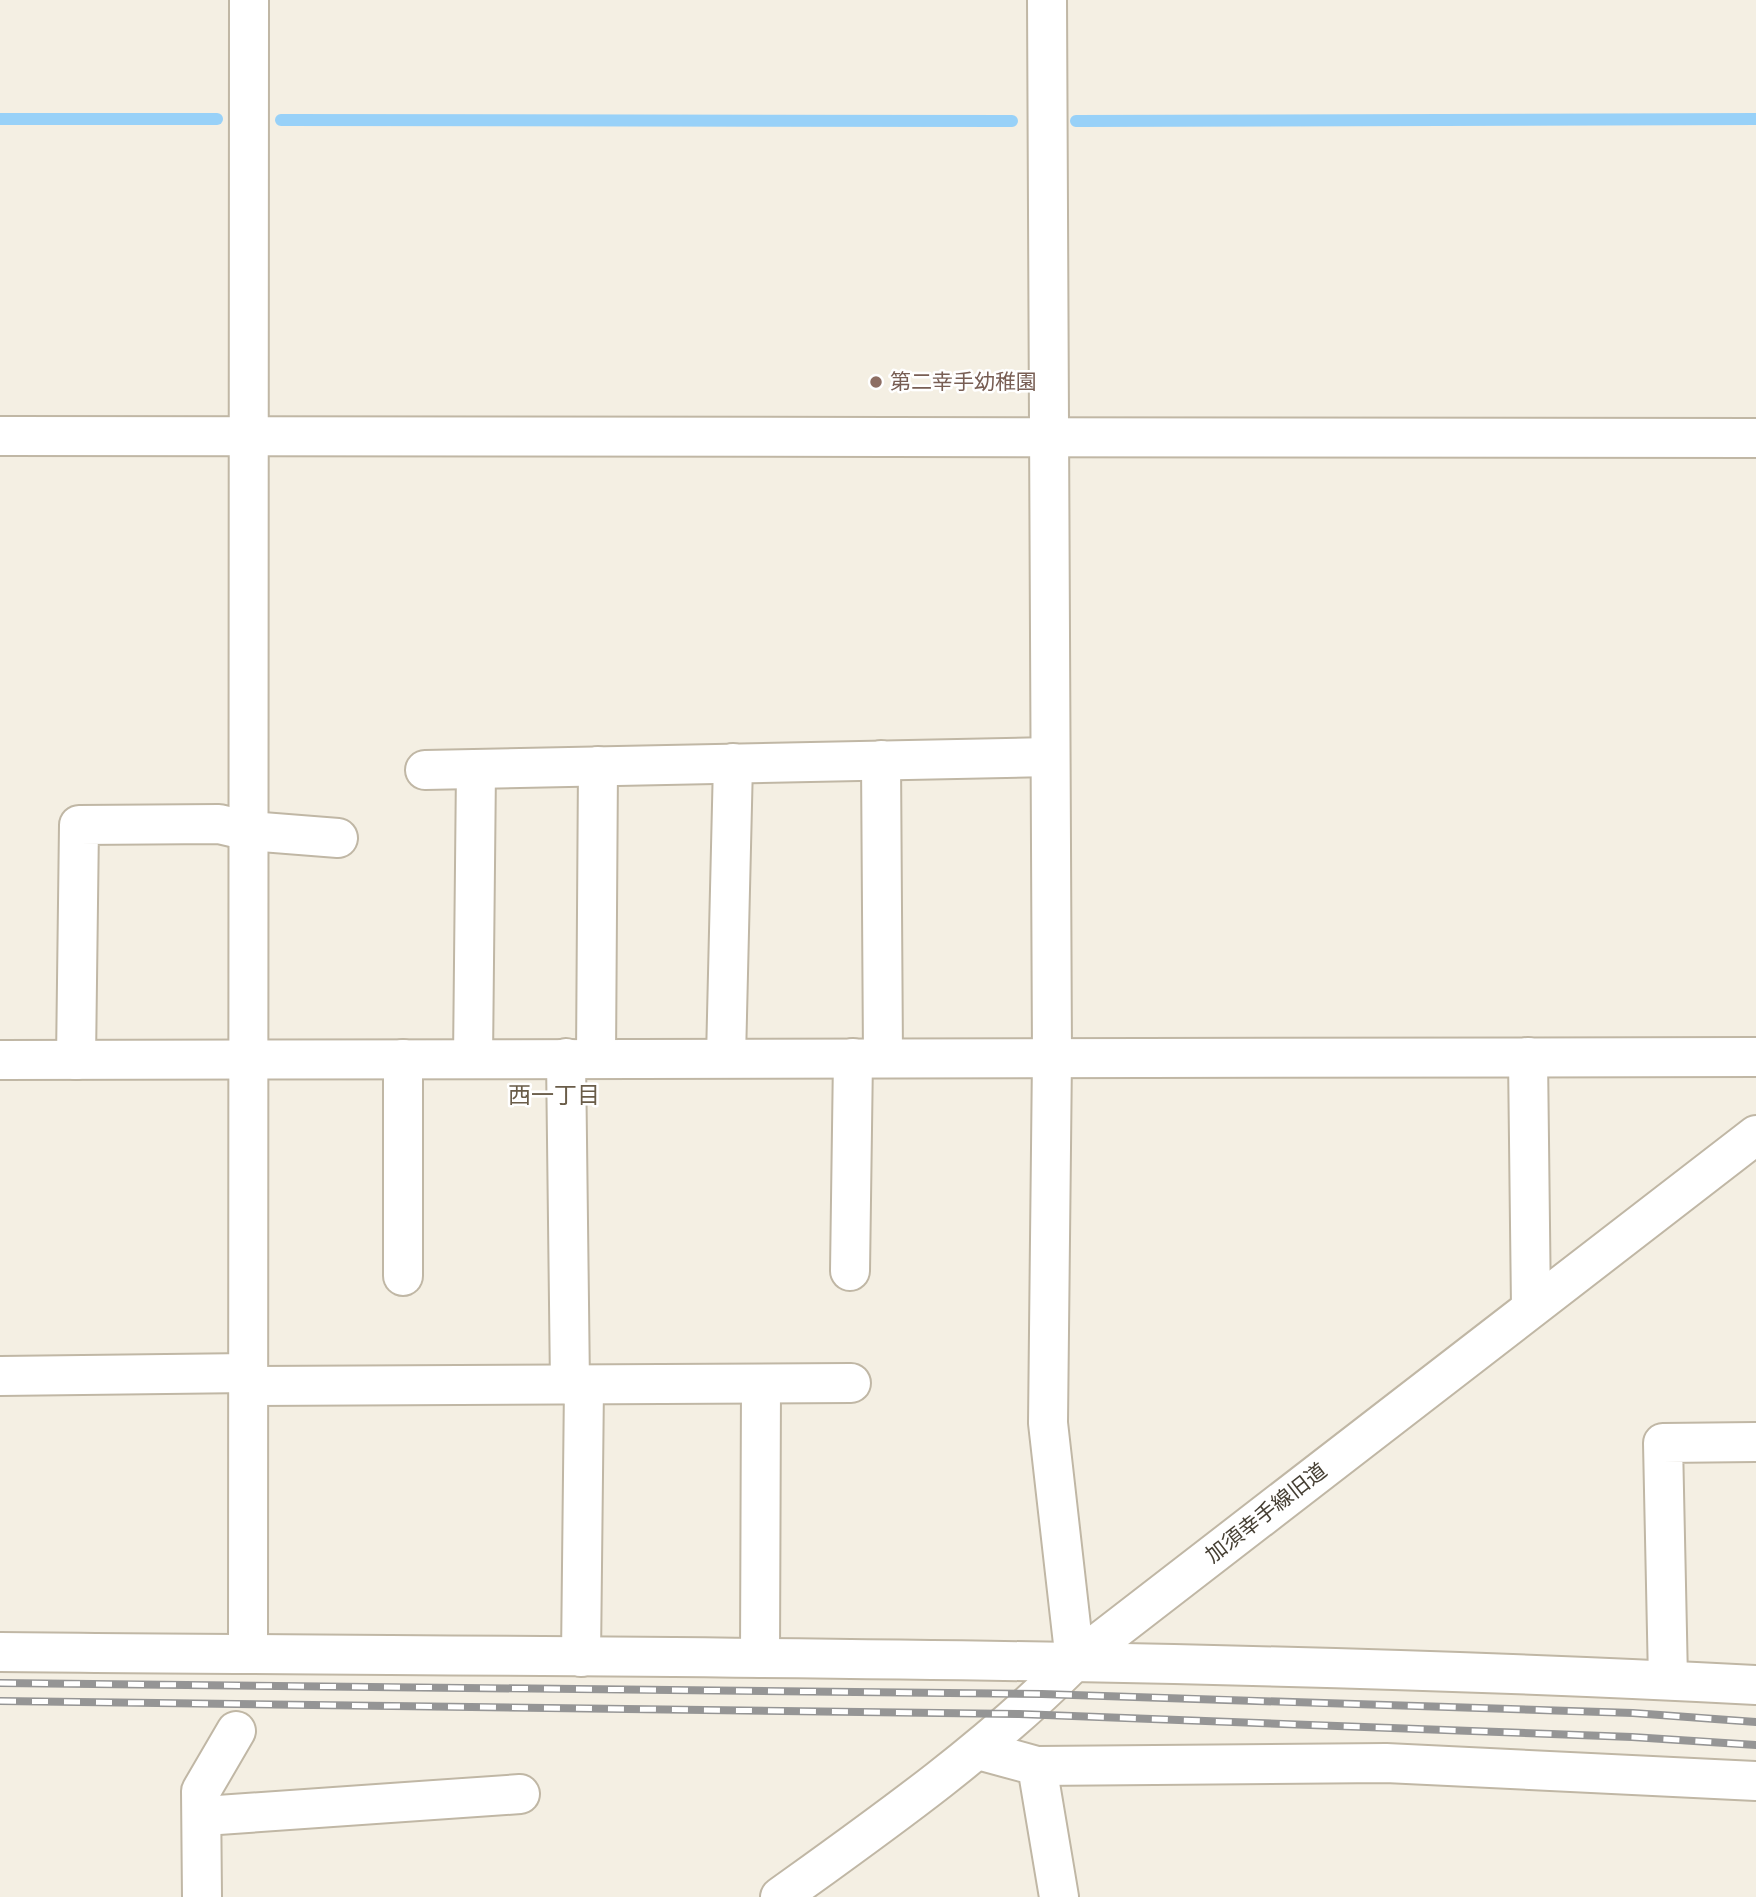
<svg xmlns="http://www.w3.org/2000/svg" width="1756" height="1897" font-family="Karla,'Noto Sans JP',sans-serif">
  <style>
    .lines { fill: none; stroke-linecap: round; stroke-linejoin: round }
    .stream { stroke: #98d1f8; stroke-width: 12 }
    .minor-casing { stroke: #c0b7a5; stroke-width: 42 }
    .minor { stroke: #fff; stroke-width: 38 }
    .rail-casing { stroke: #959595; stroke-width: 8 }
    .rail { stroke: #fff; stroke-width: 5; stroke-dasharray: 16; stroke-linecap: butt }
    .education-dot { fill: #8d6e63; stroke: #fff; stroke-width: 2.5 }
    .labels { text-anchor: middle; stroke-width: 5; stroke-linejoin: round; paint-order: stroke }
    .education-label { font-size: 21px; fill: #785e54; stroke: #fff; text-anchor: start }
    .street-label { font-size: 21px; fill: #463f33; stroke: #fff }
    .neighbourhood-label { font-size: 23px; fill: #6a5d49; stroke: #fff }
  </style>
  <rect width="100%" height="100%" fill="#f4efe3"/>
  <g class="lines">
    <g class="stream">
      <path d="M0,119H217"/>
      <path d="M281,120L1012,121"/>
      <path d="M1076,121L1756,119"/>
    </g>
    <defs>
      <g id="minor">
        <path d="M1047,0L1052,1057L1048,1423L1075,1661"/>
        <path d="M0,436L1756,438"/>
        <path d="M881,760L883,1057"/>
        <path d="M425,770L1050,757"/>
        <path d="M1528,1057L1531,1308"/>
        <path d="M566,1058L570,1385"/>
        <path d="M596,1058L598,766"/>
        <path d="M726,1058L733,763"/>
        <path d="M403,1059V1276"/>
        <path d="M473,1059L476,769"/>
        <path d="M0,1060L1756,1057"/>
        <path d="M76,1060L79,825L219,824L249,831L338,838"/>
        <path d="M850,1271L853,1058"/>
        <path d="M0,1376L249,1373"/>
        <path d="M249,1386L851,1383"/>
        <path d="M0,1652C585,1658 1171,1654 1756,1685"/>
        <path d="M248,1654L249,0"/>
        <path d="M581,1657L584,1385"/>
        <path d="M760,1658L761,1384"/>
        <path d="M1668,1680L1663,1443L1756,1442"/>
        <path d="M978,1750L1037,1766L1059,1897"/>
        <path d="M1037,1766L1386,1763L1756,1781"/>
        <path d="M204,1816L520,1794"/>
        <path d="M202,1897L201,1791L236,1731"/>
        <path d="M780,1897C883,1823 985,1751 1075,1661L1756,1135"/>
      </g>
    </defs>
    <use href="#minor" class="minor-casing"/>
    <use href="#minor" class="minor"/>
    <defs>
      <g id="rail">
        <path d="M0,1683L1042,1694L1633,1713L1756,1722"/>
        <path d="M0,1701L1019,1714L1632,1737L1756,1745"/>
      </g>
    </defs>
    <use href="#rail" class="rail-casing"/>
    <use href="#rail" class="rail"/>
  </g>
  <circle class="education-dot" cx="876" cy="382" r="7"/>
  <g class="labels">
    <g class="education-label">
      <text x="890" y="389">第二幸手幼稚園</text>
    </g>
    <g class="street-label">
      <text transform="translate(1266 1513) rotate(-38)" y="7">加須幸手線旧道</text>
    </g>
    <g class="neighbourhood-label">
      <text x="554" y="1103">西一丁目</text>
    </g>
  </g>
</svg>
